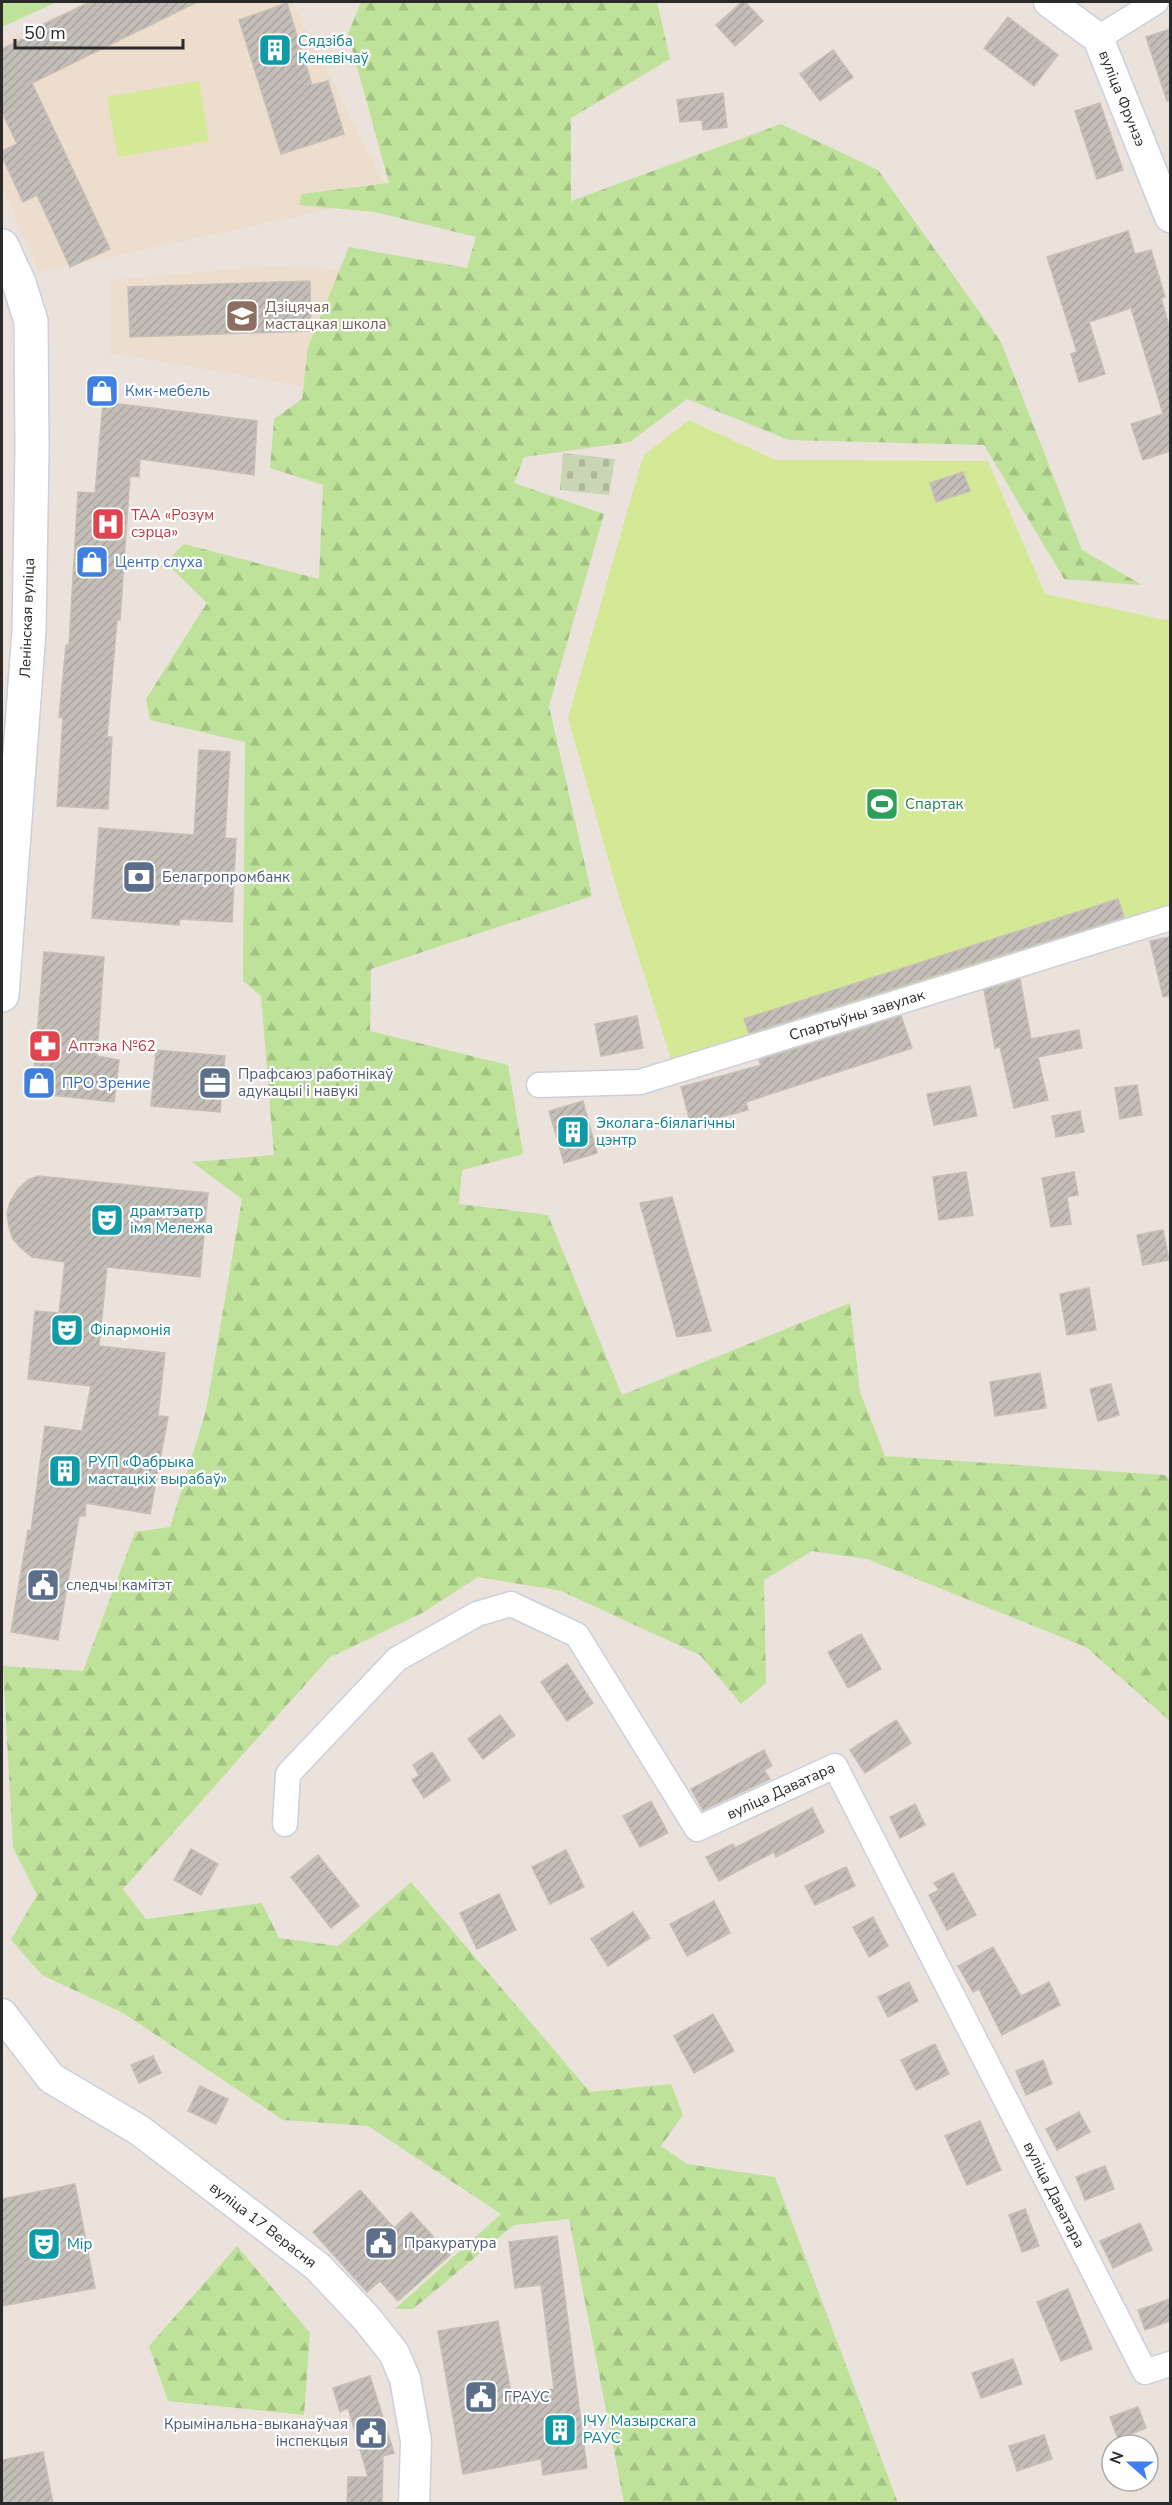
<svg xmlns="http://www.w3.org/2000/svg" width="1172" height="2505" font-family="'Nunito Sans',sans-serif">
  <style>
    .education { fill: #edddcc }
    .forest { fill: url(#forest-firs) }
    .cemetery { fill: url(#cemetery-stones) }
    .park { fill: #bee299 }
    .pitch { fill: #d3e995 }
    .building { fill: url(#building-hatch); stroke: #c7beb6; stroke-width: 1.5 }
    .lines { fill: none; stroke-linecap: round; stroke-linejoin: round }
    .minor-casing { stroke: #cad0dc; stroke-width: 27 }
    .tertiary-casing { stroke: #cad0dc; stroke-width: 33 }
    .secondary-casing { stroke: #cad0dc; stroke-width: 36 }
    .minor { stroke: #fff; stroke-width: 24 }
    .tertiary { stroke: #fff; stroke-width: 30 }
    .secondary { stroke: #fff; stroke-width: 33 }
    .labels { text-anchor: middle; stroke-width: 4.5; stroke-linejoin: round; paint-order: stroke }
    .culture-label { font-size: 15px; fill: #0d838f; stroke: #fff; text-anchor: start }
    .street-label { font-size: 15px; fill: #2a2a2a; stroke: #fff }
    .education-label { font-size: 15px; fill: #785e54; stroke: #fff; text-anchor: start }
    .shop-label { font-size: 15px; fill: #366cbe; stroke: #fff; text-anchor: start }
    .health-label { font-size: 15px; fill: #be3a42; stroke: #fff; text-anchor: start }
    .leisure-label { font-size: 15px; fill: #27864d; stroke: #fff; text-anchor: start }
    .service-label { font-size: 15px; fill: #4e5e75; stroke: #fff; text-anchor: start }
  </style>
  <defs>
    <pattern id="forest-firs" width="22" height="20" patternUnits="userSpaceOnUse" patternTransform="scale(1.5)"><rect width="22" height="20" fill="#bee299"/><path d="M5 1l3.5 6h-7zM16 11l3.5 6h-7z" fill="#a3c284"/></pattern>
    <pattern id="cemetery-stones" width="16" height="16" patternUnits="userSpaceOnUse" patternTransform="scale(1.5)"><rect width="16" height="16" fill="#cad5b4"/><path d="M2 7V4a2 2 0 0 1 4 0v3zM10 15v-3a2 2 0 0 1 4 0v3z" fill="#aeb79b"/></pattern>
    <pattern id="building-hatch" width="6" height="6" patternUnits="userSpaceOnUse" patternTransform="scale(1.5)"><rect width="6" height="6" fill="#c4beb8"/><path d="M-1 1l2-2M0 6l6-6M5 7l2-2" fill="none" stroke="#a9a39e"/></pattern>
  </defs>
  <rect width="100%" height="100%" fill="#ece2dc"/>
  <g class="education">
    <path d="M84,2H292L391,196L39,272L2,186V42Z"/>
    <path d="M273,266L394,273L319,389L111,353V280Z"/>
  </g>
  <g class="forest">
    <path d="M361,2H657L670,59L571,118V201L781,124L878,170L1001,342L1082,550L1142,585L1064,579L984,445L789,440L687,399L630,442L524,457L514,483L604,514L549,706L592,896L371,969L370,1031L508,1065L523,1154L462,1170L459,1204L548,1215L622,1395L850,1303L860,1392L885,1456L1165,1475L1170,1480V1721L1086,1647L867,1559L812,1551L764,1580L766,1683L741,1704L700,1655L561,1591L478,1577L424,1612L329,1658L123,1889L146,1919L262,1903L279,1938L338,1946L411,1882L590,2092L671,2084L683,2115L661,2146L687,2164L775,2177L898,2503H624L569,2219L514,2225L413,2309H395L501,2214L368,2126L283,2120L123,2013L42,1975L11,1940L37,1895L13,1848L3,1666L83,1671L135,1532L170,1527L206,1411L242,1199L192,1162L274,1155L261,996L243,981L245,742L150,720L146,699L207,603L165,562L184,544L319,579L323,485L270,468L274,419L302,399L308,347L349,247L467,268L476,237L375,212L299,205L302,194L389,183L348,34Z"/>
    <path d="M237,2246L310,2333L304,2415L168,2401L149,2346Z"/>
  </g>
  <path class="cemetery" d="M563,453L615,459L609,495L560,490Z"/>
  <path class="park" d="M2,2H57L2,27Z"/>
  <g class="pitch">
    <path d="M199,81L209,141L118,157L107,97Z"/>
    <path d="M689,420L775,460L988,461L1045,594L1165,620L1170,619V906L672,1062L617,890L568,718L640,467L644,455Z"/>
  </g>
  <g class="building">
    <path d="M90,2H197L32,83L110,249L70,267L37,195L23,202L2,156V151L17,144L2,112V49L41,30L40,26Z"/>
    <path d="M742,2H745L763,21L735,46L716,25Z"/>
    <path d="M287,3L312,85L328,81L344,134L281,154L239,20Z"/>
    <path d="M1008,17L1058,55L1034,86L984,48Z"/>
    <path d="M1170,29V100L1167,101L1146,37Z"/>
    <path d="M833,50L853,77L820,101L800,74Z"/>
    <path d="M723,93L727,127L703,130L702,120L680,122L677,100Z"/>
    <path d="M1100,103L1123,170L1097,179L1075,111Z"/>
    <path d="M1128,231L1135,254L1151,250L1165,297L1161,298L1170,329V451L1143,460L1131,424L1163,414L1131,308L1089,322L1105,374L1079,382L1071,354L1077,352L1047,257Z"/>
    <path d="M310,281L311,331L130,337L128,287Z"/>
    <path d="M103,402L257,421L254,475L140,459L139,477L130,476L120,620H117L107,737H112L108,809L57,806L63,718L59,717L66,645H69L78,492L95,493Z"/>
    <path d="M963,472L970,491L936,502L930,483Z"/>
    <path d="M199,750L230,752L225,838L236,839L232,922L180,919L179,925L92,918L99,828L194,835Z"/>
    <path d="M1118,899L1124,917L749,1033L744,1019Z"/>
    <path d="M1170,937V996L1163,997L1150,941Z"/>
    <path d="M44,952L104,957L97,1056L119,1060L114,1102L32,1093Z"/>
    <path d="M1020,979L1031,1039L1079,1030L1082,1048L1038,1057L1048,1100L1014,1108L1000,1047L995,1048L984,990Z"/>
    <path d="M637,1016L643,1048L601,1056L595,1024Z"/>
    <path d="M901,1016L912,1048L746,1102L748,1110L691,1125L681,1087L761,1065L759,1060Z"/>
    <path d="M156,1050L225,1056L220,1112L151,1106Z"/>
    <path d="M1137,1085L1142,1115L1120,1119L1115,1088Z"/>
    <path d="M970,1086L977,1116L934,1125L927,1094Z"/>
    <path d="M583,1101L597,1153L564,1163L549,1111Z"/>
    <path d="M1080,1111L1084,1132L1056,1137L1052,1116Z"/>
    <path d="M966,1172L973,1215L939,1220L933,1177Z"/>
    <path d="M1074,1172L1078,1195L1067,1197L1071,1224L1051,1227L1042,1178Z"/>
    <path d="M38,1176L208,1193L200,1277L107,1267L99,1346L165,1353L158,1416L168,1417L150,1514L86,1503L85,1516H79L58,1640L11,1632L28,1530L31,1531L45,1426L82,1431L91,1386L28,1379L35,1311L59,1313L65,1262L32,1257L21,1248L13,1239L9,1227L7,1214L10,1202L18,1189L28,1180Z"/>
    <path d="M672,1197L711,1331L677,1337L640,1203Z"/>
    <path d="M1163,1230L1169,1260L1143,1265L1137,1235Z"/>
    <path d="M1089,1288L1096,1330L1067,1335L1060,1294Z"/>
    <path d="M1040,1373L1046,1408L995,1416L990,1382Z"/>
    <path d="M1111,1384L1119,1415L1098,1421L1090,1389Z"/>
    <path d="M861,1634L881,1669L848,1688L828,1652Z"/>
    <path d="M567,1664L593,1703L567,1721L541,1682Z"/>
    <path d="M500,1715L515,1735L483,1759L468,1739Z"/>
    <path d="M896,1720L911,1743L865,1773L850,1750Z"/>
    <path d="M764,1750L772,1766L764,1770L770,1779L703,1810L691,1789Z"/>
    <path d="M432,1752L450,1780L424,1798L412,1780L419,1775L413,1765Z"/>
    <path d="M651,1801L668,1833L640,1847L623,1816Z"/>
    <path d="M915,1804L925,1825L900,1838L890,1817Z"/>
    <path d="M812,1808L824,1832L776,1857L774,1852L719,1881L706,1857L733,1844L735,1848Z"/>
    <path d="M191,1849L218,1864L201,1895L174,1880Z"/>
    <path d="M566,1850L584,1887L550,1904L532,1867Z"/>
    <path d="M318,1855L359,1906L331,1928L291,1877Z"/>
    <path d="M846,1867L855,1886L815,1905L805,1886Z"/>
    <path d="M953,1873L976,1915L947,1930L929,1895L939,1890L934,1883Z"/>
    <path d="M499,1894L516,1930L477,1949L460,1913Z"/>
    <path d="M714,1901L730,1933L687,1956L670,1924Z"/>
    <path d="M633,1912L650,1938L608,1966L591,1939Z"/>
    <path d="M873,1917L888,1946L869,1957L853,1927Z"/>
    <path d="M993,1947L1021,1996L1049,1982L1060,2005L1002,2035L979,1989L973,1992L958,1966Z"/>
    <path d="M909,1982L918,2001L888,2017L878,1997Z"/>
    <path d="M713,2014L734,2051L694,2073L674,2036Z"/>
    <path d="M935,2044L949,2074L916,2090L901,2060Z"/>
    <path d="M153,2056L161,2073L139,2083L131,2065Z"/>
    <path d="M1043,2060L1052,2084L1026,2095L1016,2071Z"/>
    <path d="M200,2086L228,2099L216,2124L188,2111Z"/>
    <path d="M1079,2112L1090,2132L1057,2150L1046,2129Z"/>
    <path d="M980,2121L1001,2170L967,2185L945,2136Z"/>
    <path d="M1105,2166L1114,2189L1085,2200L1076,2177Z"/>
    <path d="M75,2184L95,2288L2,2306V2199Z"/>
    <path d="M360,2190L394,2228L411,2212L450,2255L398,2301L380,2281L367,2292L313,2232Z"/>
    <path d="M1025,2209L1039,2246L1022,2252L1009,2215Z"/>
    <path d="M1140,2223L1152,2250L1113,2268L1100,2241Z"/>
    <path d="M557,2236L587,2468L543,2475L541,2459L463,2474L438,2331L498,2321L511,2393L554,2389L541,2285L515,2288L509,2242Z"/>
    <path d="M1068,2289L1092,2349L1061,2361L1037,2302Z"/>
    <path d="M1170,2299V2321L1145,2330L1138,2310Z"/>
    <path d="M1013,2359L1022,2384L981,2398L972,2373Z"/>
    <path d="M370,2376L394,2453L383,2456L382,2504H347L348,2477H368L348,2408L340,2412L333,2388Z"/>
    <path d="M1138,2407L1146,2428L1118,2439L1110,2417Z"/>
    <path d="M1044,2435L1052,2459L1017,2471L1009,2446Z"/>
    <path d="M43,2452L53,2504H2V2460Z"/>
  </g>
  <g class="lines">
    <defs>
      <g id="minor">
        <path d="M1098,38L1156,2"/>
        <path id="s1" d="M539,1085L640,1082L1170,918"/>
        <path id="s2" d="M285,1824L288,1774L397,1659L477,1614L511,1604L577,1635L697,1829L835,1766L1145,2372L1170,2364"/>
      </g>
      <g id="tertiary">
        <path id="s3" d="M1049,2L1098,38L1170,217"/>
        <path id="s4" d="M2,2014L51,2078L139,2130L252,2216L318,2267L367,2319L394,2353L405,2379L416,2441L414,2504"/>
      </g>
      <path id="secondary" d="M2,246L19,283L31,321L32,449L29,631L2,995"/>
    </defs>
    <use href="#minor" class="minor-casing"/>
    <use href="#tertiary" class="tertiary-casing"/>
    <use href="#secondary" class="secondary-casing"/>
    <use href="#minor" class="minor"/>
    <use href="#tertiary" class="tertiary"/>
    <use href="#secondary" class="secondary"/>
  </g>
  <defs>
    <symbol id="building-square" viewBox="-11 -11 22 22"><rect x="-9" y="-9" width="18" height="18" rx="4" fill="#0f9aa8" stroke="#fff"/><path d="M-4-6H4V6H1V3H-1V6H-4ZM-2.5-4.3h1.7v1.8h-1.7ZM.8-4.3h1.7v1.8H.8ZM-2.5-1h1.7V.8h-1.7ZM.8-1h1.7V.8H.8Z" fill="#fff"/></symbol>
    <symbol id="school-square" viewBox="-11 -11 22 22"><rect x="-9" y="-9" width="18" height="18" rx="4" fill="#8d6e63" stroke="#fff"/><path d="M0-5L7-2L0 1L-7-2ZM-4 1L0 2.5L4 1V4Q0 6-4 4Z" fill="#fff"/></symbol>
    <symbol id="shop-square" viewBox="-11 -11 22 22"><rect x="-9" y="-9" width="18" height="18" rx="4" fill="#3f7fe0" stroke="#fff"/><path d="M-5-2.5h2.3a2.7 3.5 0 0 1 5.4 0H5L5.5 6h-11ZM-1.5-2.5h3a1.5 2.3 0 0 0-3 0Z" fill="#fff"/></symbol>
    <symbol id="hospital-square" viewBox="-11 -11 22 22"><rect x="-9" y="-9" width="18" height="18" rx="4" fill="#e0444e" stroke="#fff"/><path d="M-5-5h3v3.5h4V-5h3V5h-3V1.5h-4V5h-3Z" fill="#fff"/></symbol>
    <symbol id="stadium-square" viewBox="-11 -11 22 22"><rect x="-9" y="-9" width="18" height="18" rx="4" fill="#2e9e5b" stroke="#fff"/><path d="M0-5a6.5 5 0 1 0 0 10a6.5 5 0 1 0 0-10ZM-3.5-1.8h7v3.6h-7Z" fill="#fff"/></symbol>
    <symbol id="bank-square" viewBox="-11 -11 22 22"><rect x="-9" y="-9" width="18" height="18" rx="4" fill="#5c6f8a" stroke="#fff"/><path d="M-6-4H6V4H-6ZM0-2.3a2.3 2.3 0 1 0 0 4.6a2.3 2.3 0 1 0 0-4.6Z" fill="#fff"/></symbol>
    <symbol id="pharmacy-square" viewBox="-11 -11 22 22"><rect x="-9" y="-9" width="18" height="18" rx="4" fill="#e0444e" stroke="#fff"/><path d="M-2-6h4v4h4v4h-4v4h-4v-4h-4v-4h4Z" fill="#fff"/></symbol>
    <symbol id="office-square" viewBox="-11 -11 22 22"><rect x="-9" y="-9" width="18" height="18" rx="4" fill="#5c6f8a" stroke="#fff"/><path d="M-6-3h4V-5.5h4V-3h4V5H-6ZM-1-4.5V-3h2v-1.5ZM-6 0V1H6V0Z" fill="#fff"/></symbol>
    <symbol id="theatre-square" viewBox="-11 -11 22 22"><rect x="-9" y="-9" width="18" height="18" rx="4" fill="#0f9aa8" stroke="#fff"/><path d="M-5-5.5Q0-4 5-5.5V0Q5 5 0 6Q-5 5-5 0ZM-3.3-2.5H-1v1.5H-3.3ZM1-2.5H3.3v1.5H1ZM-2.8 1Q0 5.5 2.8 1Z" fill="#fff"/></symbol>
    <symbol id="civic-square" viewBox="-11 -11 22 22"><rect x="-9" y="-9" width="18" height="18" rx="4" fill="#5c6f8a" stroke="#fff"/><path d="M-.6-6.5H3V-4.5H.6V-3L4-1V1h2V6H-6V1h2V-1L-.6-3ZM-1.2 2.5V6h2.4V2.5Z" fill="#fff"/></symbol>
  </defs>
  <g fill-rule="evenodd">
    <use href="#building-square" x="256" y="31" width="38" height="38"/>
    <use href="#school-square" x="223" y="297" width="38" height="38"/>
    <use href="#shop-square" x="83" y="372" width="38" height="38"/>
    <use href="#hospital-square" x="89" y="505" width="38" height="38"/>
    <use href="#shop-square" x="73" y="543" width="38" height="38"/>
    <use href="#stadium-square" x="863" y="785" width="38" height="38"/>
    <use href="#bank-square" x="120" y="858" width="38" height="38"/>
    <use href="#pharmacy-square" x="26" y="1027" width="38" height="38"/>
    <use href="#shop-square" x="20" y="1064" width="38" height="38"/>
    <use href="#office-square" x="196" y="1064" width="38" height="38"/>
    <use href="#building-square" x="554" y="1113" width="38" height="38"/>
    <use href="#theatre-square" x="88" y="1201" width="38" height="38"/>
    <use href="#theatre-square" x="48" y="1311" width="38" height="38"/>
    <use href="#building-square" x="46" y="1452" width="38" height="38"/>
    <use href="#civic-square" x="24" y="1566" width="38" height="38"/>
    <use href="#civic-square" x="362" y="2224" width="38" height="38"/>
    <use href="#theatre-square" x="25" y="2225" width="38" height="38"/>
    <use href="#civic-square" x="462" y="2378" width="38" height="38"/>
    <use href="#building-square" x="541" y="2411" width="38" height="38"/>
    <use href="#civic-square" x="352" y="2414" width="38" height="38"/>
  </g>
  <g class="labels">
    <g class="culture-label">
      <text x="298" y="46">Сядзіба<tspan x="298" dy="17">Кеневічаў</tspan></text>
      <text x="596" y="1128">Эколага-біялагічны<tspan x="596" dy="17">цэнтр</tspan></text>
      <text x="130" y="1216">драмтэатр<tspan x="130" dy="17">імя Мележа</tspan></text>
      <text x="90" y="1335">Філармонія</text>
      <text x="88" y="1467">РУП «Фабрыка<tspan x="88" dy="17">мастацкіх вырабаў»</tspan></text>
      <text x="67" y="2249">Мір</text>
      <text x="583" y="2426">ІЧУ Мазырскага<tspan x="583" dy="17">РАУС</tspan></text>
    </g>
    <g class="street-label">
      <text dy="5" stroke="none"><textPath href="#s3" startOffset="126">вуліца Фрунзэ</textPath></text>
      <text transform="translate(27 618) rotate(-88)" y="5">Ленінская вуліца</text>
      <text dy="5" stroke="none"><textPath href="#s1" startOffset="328">Спартыўны завулак</textPath></text>
      <text dy="5" stroke="none"><textPath href="#s2" startOffset="729">вуліца Даватара</textPath></text>
      <text dy="5" stroke="none"><textPath href="#s2" startOffset="1270">вуліца Даватара</textPath></text>
      <text dy="5" stroke="none"><textPath href="#s4" startOffset="339">вуліца 17 Верасня</textPath></text>
    </g>
    <g class="education-label">
      <text x="265" y="312">Дзіцячая<tspan x="265" dy="17">мастацкая школа</tspan></text>
    </g>
    <g class="shop-label">
      <text x="125" y="396">Кмк-мебель</text>
      <text x="115" y="567">Центр слуха</text>
      <text x="62" y="1088">ПРО Зрение</text>
    </g>
    <g class="health-label">
      <text x="131" y="520">ТАА «Розум<tspan x="131" dy="17">сэрца»</tspan></text>
      <text x="68" y="1051">Аптэка №62</text>
    </g>
    <g class="leisure-label">
      <text x="905" y="809">Спартак</text>
    </g>
    <g class="service-label">
      <text x="162" y="882">Белагропромбанк</text>
      <text x="238" y="1079">Прафсаюз работнікаў<tspan x="238" dy="17">адукацыі і навукі</tspan></text>
      <text x="66" y="1590">следчы камітэт</text>
      <text x="404" y="2248">Пракуратура</text>
      <text x="504" y="2402">ГРАУС</text>
      <text x="348" y="2429" text-anchor="end">Крымінальна-выканаўчая<tspan x="348" dy="17">інспекцыя</tspan></text>
    </g>
  </g>
  <rect width="1172" height="2505" fill="none" stroke="#2a2a2a" stroke-width="6"/>
  <g transform="translate(1130 2463) rotate(291)"><circle r="28" fill="#ffffff" stroke="#aaaaaa" stroke-width="1.5"/>
  <path d="M0-4.5L10 22L0 15L-10 22Z" fill="#3e7ff6"/>
  <text y="-9" font-size="16" font-weight="bold" text-anchor="middle" fill="#2a2a2a">N</text>
  </g>
  <path d="M15 39v9h168v-9" fill="none" stroke="#2a2a2a" stroke-width="3"/>
  <text x="24" y="39" font-size="18" fill="#2a2a2a" stroke="#ffffff" stroke-width="4.5" paint-order="stroke">50 m</text>
</svg>
